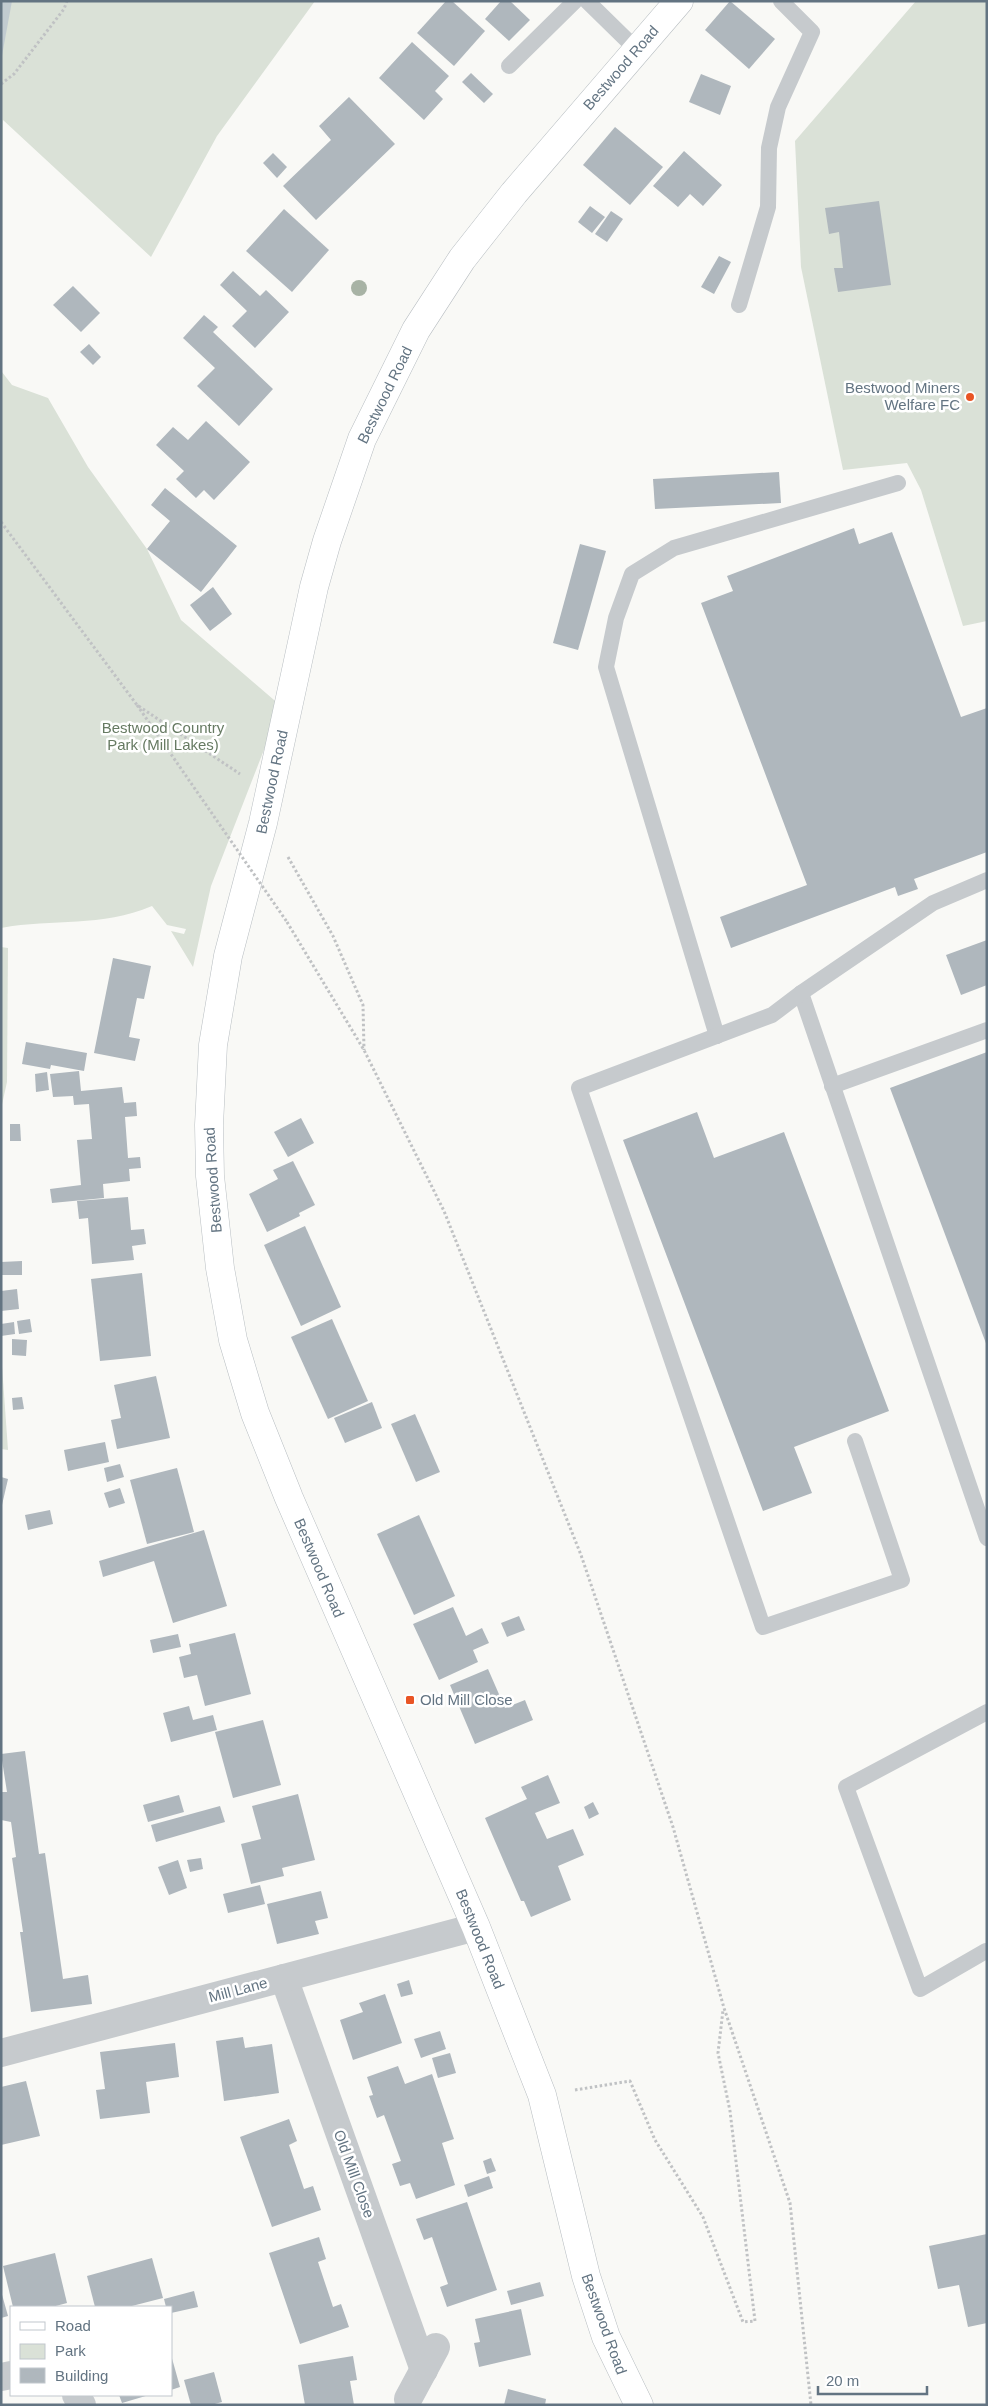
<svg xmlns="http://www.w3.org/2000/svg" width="988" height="2406" font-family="Arial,sans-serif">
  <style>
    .green { fill: #dae1d7 }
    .water { fill: #c1cbd0 }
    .building { fill: #afb7bd }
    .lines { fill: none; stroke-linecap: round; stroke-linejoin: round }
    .secondary-casing { stroke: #b8bec2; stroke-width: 29 }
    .path { stroke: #c0c2c4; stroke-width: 3; stroke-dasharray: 2.5 2.5; stroke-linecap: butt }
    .service { stroke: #c6cacd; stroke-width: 16 }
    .minor { stroke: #c6cacd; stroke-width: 28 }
    .secondary { stroke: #fff; stroke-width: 28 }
    .path-bridge { stroke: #c0c2c4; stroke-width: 3; stroke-dasharray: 2.5 2.5; stroke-linecap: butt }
    .tree { fill: #a8b3a5 }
    .poi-dot { fill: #e95525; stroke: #fff; stroke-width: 2 }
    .labels { text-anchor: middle; stroke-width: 5; stroke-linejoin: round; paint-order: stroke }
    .street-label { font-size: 15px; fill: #637482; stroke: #fff }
    .poi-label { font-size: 15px; fill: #637482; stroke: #fff; text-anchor: end }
    .park-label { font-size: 15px; fill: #667a62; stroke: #fff }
  </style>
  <rect width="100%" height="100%" fill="#f9f9f6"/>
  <g class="green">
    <path d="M1,1H315L217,136L151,257L3,120L2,372L12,385L48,398L88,467L147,549L181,620L281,706L211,886L193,967L171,931L184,934L186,929L167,925L152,906C101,928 54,918 1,928Z"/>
    <path d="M916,1H987V621L963,626L921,490L907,463L843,470L801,267L795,141Z"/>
    <path d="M1,947L8,948L7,1082L1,1109Z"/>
    <path d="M1,1352L8,1450L1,1449Z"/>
  </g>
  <path class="water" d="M2,1H12L1,61V5Z"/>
  <g class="building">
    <path d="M446,1H452L485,31L454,66L417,33Z"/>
    <path d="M501,1H510L530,20L509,41L485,19Z"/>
    <path d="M730,1L775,39L749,69L705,30Z"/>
    <path d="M412,42L449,76L435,91L443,99L424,120L379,78Z"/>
    <path d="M471,73L493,94L484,103L462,82Z"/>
    <path d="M701,74L731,86L720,115L689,102Z"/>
    <path d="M349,97L395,144L316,220L283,186L331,140L319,126Z"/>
    <path d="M615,127L663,167L630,205L583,165Z"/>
    <path d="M684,151L722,185L703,206L690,194L678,207L653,186Z"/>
    <path d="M273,153L287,167L277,178L263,163Z"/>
    <path d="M879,201L891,285L838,292L834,268H843L839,232L829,234L825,208Z"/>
    <path d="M590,206L605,217L592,233L578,222Z"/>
    <path d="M284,209L329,250L292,292L246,251Z"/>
    <path d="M611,211L623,219L607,242L595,234Z"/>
    <path d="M719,256L731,262L714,294L701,287Z"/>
    <path d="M233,271L260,296L266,290L289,312L255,348L232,326L247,311L220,285Z"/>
    <path d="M73,286L100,313L81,332L53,305Z"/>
    <path d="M204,315L218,327L213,332L273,389L239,426L197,386L215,368L183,338Z"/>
    <path d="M89,344L101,357L93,365L80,352Z"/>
    <path d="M206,421L250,462L214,500L204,490L196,498L176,479L184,471L156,445L173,427L188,440Z"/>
    <path d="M779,472L781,503L655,509L653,479Z"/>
    <path d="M165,488L237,546L201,592L147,549L170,521L151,505Z"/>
    <path d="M854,528L859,544L892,532L961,717L987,708V852L914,879L918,889L898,896L895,887L731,948L720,917L807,885L701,603L733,591L727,576Z"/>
    <path d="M580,544L606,551L578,650L553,643Z"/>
    <path d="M213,587L232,614L210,631L190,605Z"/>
    <path d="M987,940V985L961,995L946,955Z"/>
    <path d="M113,958L151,966L144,999L137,998L129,1037L140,1039L135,1061L94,1053Z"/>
    <path d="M26,1042L87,1053L84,1071L51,1065L50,1069L22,1064Z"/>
    <path d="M987,1052V1346L890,1088Z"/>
    <path d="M79,1071L81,1091L122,1087L124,1103L136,1102L137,1116L125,1117L128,1158L140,1157L141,1168L129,1169L130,1181L103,1184L104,1198L52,1203L50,1189L81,1185L77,1140L92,1139L89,1104L74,1105L73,1096L53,1097L50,1074Z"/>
    <path d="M47,1072L49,1090L36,1092L35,1074Z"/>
    <path d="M697,1112L714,1158L784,1132L889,1411L794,1447L812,1493L763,1511L623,1140Z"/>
    <path d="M301,1118L314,1143L288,1157L274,1132Z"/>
    <path d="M10,1124H20L21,1141H10Z"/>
    <path d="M293,1161L315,1205L299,1213L300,1216L267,1232L249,1194L278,1179L273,1170Z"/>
    <path d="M128,1197L131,1230L144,1229L146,1244L132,1246L134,1260L92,1264L88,1218L79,1219L77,1201Z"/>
    <path d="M305,1226L341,1307L301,1326L264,1245Z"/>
    <path d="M22,1261V1275H1V1262Z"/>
    <path d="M142,1273L151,1356L100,1361L91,1279Z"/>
    <path d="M17,1289L19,1309L1,1311V1291Z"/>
    <path d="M30,1319L32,1332L19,1334L17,1321Z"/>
    <path d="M332,1319L368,1401L328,1419L291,1337Z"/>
    <path d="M14,1322L15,1334L1,1336V1324Z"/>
    <path d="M12,1339L27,1340L26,1356L12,1355Z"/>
    <path d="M156,1376L170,1438L117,1449L111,1420L121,1418L114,1385Z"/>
    <path d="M22,1397L24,1409L13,1410L12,1398Z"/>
    <path d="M372,1402L382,1428L345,1443L334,1418Z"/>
    <path d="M415,1414L440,1472L416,1482L391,1424Z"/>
    <path d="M105,1442L109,1462L68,1471L64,1450Z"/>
    <path d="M120,1464L124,1477L107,1482L104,1468Z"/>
    <path d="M177,1468L194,1532L147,1544L130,1480Z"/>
    <path d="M1,1477L8,1479L2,1505H1Z"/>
    <path d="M120,1488L125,1503L109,1508L104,1493Z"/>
    <path d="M50,1510L53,1524L28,1530L25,1515Z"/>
    <path d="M419,1515L455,1596L414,1615L377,1534Z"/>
    <path d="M204,1530L227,1606L173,1623L154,1561L103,1577L99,1561Z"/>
    <path d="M453,1607L466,1636L482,1628L489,1643L473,1650L478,1662L439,1680L413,1624Z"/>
    <path d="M519,1616L525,1630L507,1637L501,1623Z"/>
    <path d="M235,1633L251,1694L205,1706L197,1675L184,1678L179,1657L191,1654L189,1644Z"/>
    <path d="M178,1634L181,1647L153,1653L150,1640Z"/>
    <path d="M488,1669L505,1708L525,1700L533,1720L475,1744L450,1685Z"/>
    <path d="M189,1706L193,1720L213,1715L217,1730L171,1742L163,1713Z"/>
    <path d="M263,1720L281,1785L233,1798L215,1732Z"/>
    <path d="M25,1751L39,1854L45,1853L63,1979L88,1975L92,2004L31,2012L20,1932H23L12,1858L16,1857L11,1822L1,1820V1792H7L1,1754Z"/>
    <path d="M548,1775L560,1803L535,1813L547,1839L573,1829L584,1855L558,1866L571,1900L531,1917L524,1901H521L485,1818L527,1799L521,1787Z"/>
    <path d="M298,1794L315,1860L282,1868L284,1876L251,1884L241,1844L261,1839L252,1806Z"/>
    <path d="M179,1795L184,1812L148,1822L143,1805Z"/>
    <path d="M593,1802L599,1814L589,1819L584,1807Z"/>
    <path d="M220,1806L225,1822L156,1842L151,1825Z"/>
    <path d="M201,1858L203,1869L190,1872L187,1860Z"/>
    <path d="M178,1860L187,1888L169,1895L158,1867Z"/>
    <path d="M260,1885L265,1904L228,1913L223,1894Z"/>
    <path d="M321,1891L328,1918L315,1921L319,1934L277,1944L267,1904Z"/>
    <path d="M409,1980L413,1994L401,1997L397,1984Z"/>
    <path d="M385,1994L402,2043L353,2060L340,2020L363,2012L359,2003Z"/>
    <path d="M440,2031L446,2049L421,2058L414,2039Z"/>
    <path d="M243,2037L245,2048L272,2044L279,2093L224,2101L216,2041Z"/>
    <path d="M175,2043L179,2077L146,2082L150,2113L100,2119L96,2090L105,2089L100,2052Z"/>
    <path d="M450,2053L456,2073L438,2078L432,2058Z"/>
    <path d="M398,2066L405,2084L432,2074L454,2139L442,2143L455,2185L416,2199L410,2183L400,2186L392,2164L401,2161L384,2115L377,2118L369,2096L373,2095L367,2077Z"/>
    <path d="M26,2081L40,2136L1,2145V2087Z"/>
    <path d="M289,2119L297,2141L289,2145L304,2189L313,2186L321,2210L272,2227L240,2137Z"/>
    <path d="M491,2158L496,2171L487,2174L483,2161Z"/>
    <path d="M489,2176L493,2188L468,2197L464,2185Z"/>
    <path d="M467,2202L497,2290L447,2307L440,2287L448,2284L432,2237L424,2240L416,2219Z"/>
    <path d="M987,2234V2323L968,2327L959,2285L938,2289L929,2246Z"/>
    <path d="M319,2237L326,2259L318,2262L333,2307L341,2304L349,2327L300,2344L269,2253Z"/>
    <path d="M55,2253L67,2303L52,2307H13L3,2266Z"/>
    <path d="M152,2258L163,2298L128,2307H95L87,2276Z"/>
    <path d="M540,2282L544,2296L511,2305L507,2291Z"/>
    <path d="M1,2291L8,2316L1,2318Z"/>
    <path d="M194,2291L198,2307L171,2313V2307H166L164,2299Z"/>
    <path d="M521,2309L531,2355L479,2367L474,2343L480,2342L475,2319Z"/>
    <path d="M171,2355L180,2387L171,2390Z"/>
    <path d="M353,2356L357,2380L350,2381L354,2405H305L298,2365Z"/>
    <path d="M214,2372L222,2402L211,2405H191L184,2380Z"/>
    <path d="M508,2389L546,2399L545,2405H504Z"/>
    <path d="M119,2395H149L122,2403Z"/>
  </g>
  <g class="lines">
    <defs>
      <path id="secondary" d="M639,2405L606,2337L586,2276L542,2095L476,1927L289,1498L255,1413L233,1340L220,1268L210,1176L209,1125L213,1045L228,956L263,823L314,587L327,541L362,439L416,330L462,259L514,193L679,1"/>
    </defs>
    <use href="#secondary" class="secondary-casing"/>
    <g class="path">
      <path d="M1,84L14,74L64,9L67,1"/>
      <path d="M1,522L137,705L240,774"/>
      <path d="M288,857L333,936L363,1005L364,1050"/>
      <path d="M287,922L364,1050L444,1211L581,1555L673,1827L724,2008L790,2203L811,2405"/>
      <path d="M575,2090L630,2081L655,2140L703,2217L743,2322L755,2321L730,2111L718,2053L723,2010"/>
    </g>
    <g class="service">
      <path d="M587,1L637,50"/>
      <path d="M509,66L575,1"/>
      <path d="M739,305L768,207L769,148L778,107L812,32L781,1"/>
      <path d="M801,993L987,1538"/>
      <path d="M717,1036L606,667L616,618L632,574L674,548L898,483"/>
      <path d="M832,1086L987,1030"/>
      <path d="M855,1441L902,1580L763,1627L579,1088L772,1015L801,993L933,903L987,880"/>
      <path d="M986,1951L920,1989L846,1787L987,1712"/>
    </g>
    <g class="minor">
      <path d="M284,1978L424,2370"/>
      <path d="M1,2053L476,1927"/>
      <path d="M1,2377L11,2375"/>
      <path d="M76,2395L82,2405"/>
      <path d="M408,2399L436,2347"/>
    </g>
    <use href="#secondary" class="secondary"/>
    <path class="path-bridge" d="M137,705L287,922"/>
  </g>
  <circle class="tree" cx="359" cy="288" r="8"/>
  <g class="poi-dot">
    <circle cx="970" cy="397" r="5"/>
    <rect x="405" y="1695" width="10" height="10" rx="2.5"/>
  </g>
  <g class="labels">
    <g class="street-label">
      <text transform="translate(621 68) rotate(-49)" y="5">Bestwood Road</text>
      <text transform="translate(385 395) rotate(-64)" y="5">Bestwood Road</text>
      <text transform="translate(272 782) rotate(-78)" y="5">Bestwood Road</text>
      <text transform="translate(213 1180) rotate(-94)" y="5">Bestwood Road</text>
      <text transform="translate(319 1568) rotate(67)" y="5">Bestwood Road</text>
      <text transform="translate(480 1939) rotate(68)" y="5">Bestwood Road</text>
      <text transform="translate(238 1990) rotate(-15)" y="5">Mill Lane</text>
      <text transform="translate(354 2174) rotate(70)" y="5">Old Mill Close</text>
      <text transform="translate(604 2324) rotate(70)" y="5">Bestwood Road</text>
    </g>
    <g class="poi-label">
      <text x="960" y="393">Bestwood Miners<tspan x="960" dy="17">Welfare FC</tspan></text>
      <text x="420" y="1705" text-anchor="start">Old Mill Close</text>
    </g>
    <g class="park-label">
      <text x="163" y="733">Bestwood Country<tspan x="163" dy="17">Park (Mill Lakes)</tspan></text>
    </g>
  </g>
  <rect width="988" height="2406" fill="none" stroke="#637482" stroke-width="5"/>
  <rect x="10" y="2306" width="162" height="90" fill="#ffffff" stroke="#c1c7cd"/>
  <rect x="20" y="2322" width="25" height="8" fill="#ffffff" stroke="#c1c7cd"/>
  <text x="55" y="2331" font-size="15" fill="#637482">Road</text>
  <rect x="20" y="2344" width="25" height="15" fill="#dae1d7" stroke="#c1c7cd"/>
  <text x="55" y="2356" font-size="15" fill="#637482">Park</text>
  <rect x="20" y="2368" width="25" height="15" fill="#afb7bd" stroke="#c1c7cd"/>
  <text x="55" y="2381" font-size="15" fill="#637482">Building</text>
  <path d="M818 2386v8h109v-8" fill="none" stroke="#637482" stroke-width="2.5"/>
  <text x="826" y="2386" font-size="15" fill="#637482" stroke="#ffffff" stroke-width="4" paint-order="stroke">20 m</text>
</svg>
